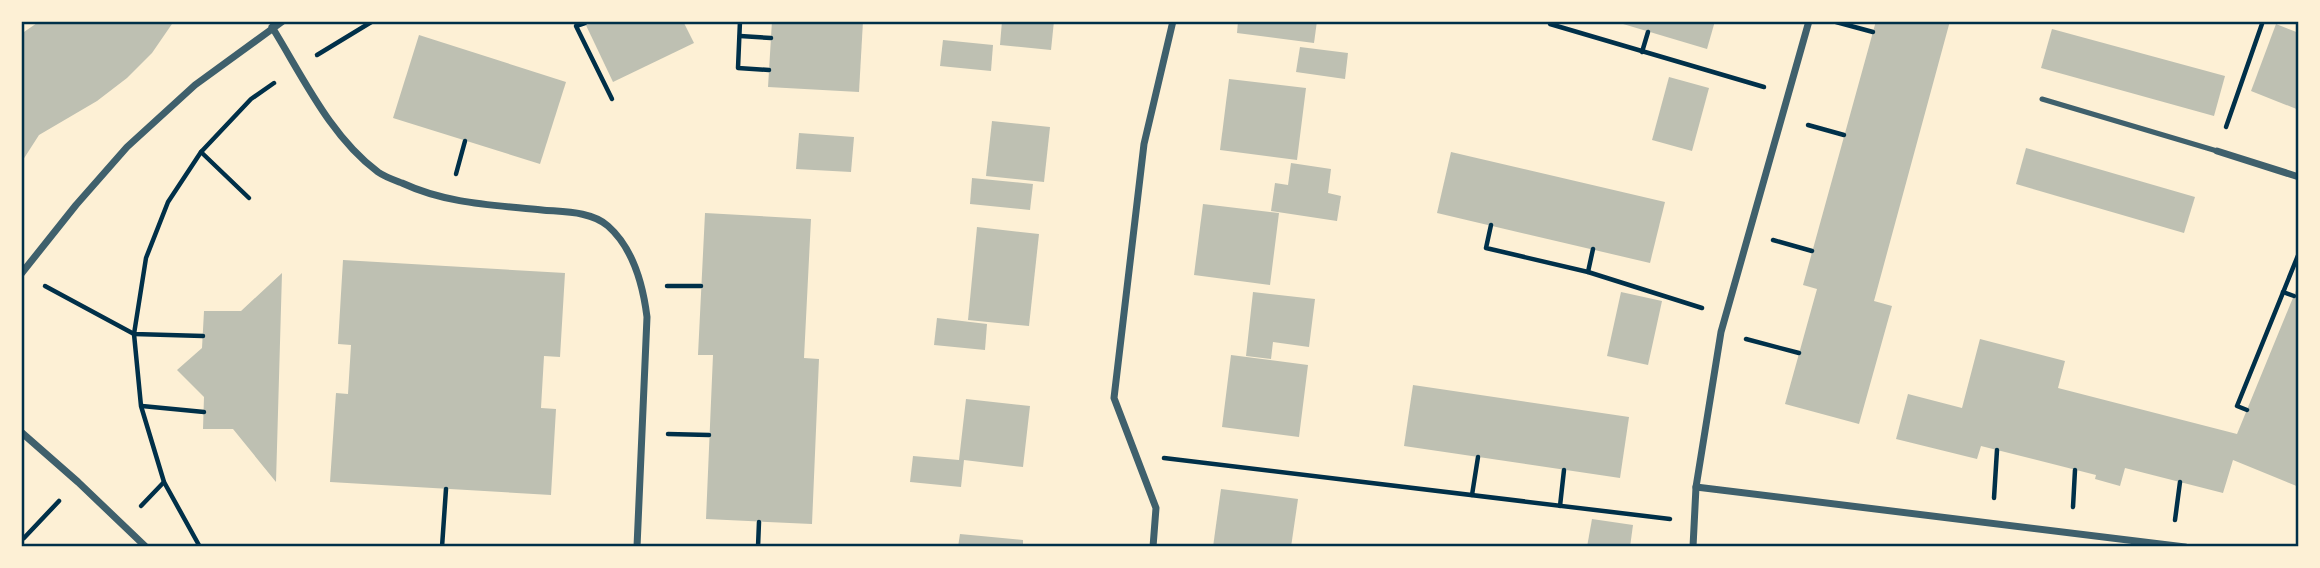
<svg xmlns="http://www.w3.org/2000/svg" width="2320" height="568" font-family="'Times New Roman',serif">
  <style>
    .building { fill: #bec0b2 }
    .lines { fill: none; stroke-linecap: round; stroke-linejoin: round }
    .path { stroke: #003049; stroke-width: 4.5 }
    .service { stroke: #3f606c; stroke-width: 5 }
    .minor { stroke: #3f606c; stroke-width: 7 }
    .neatline { fill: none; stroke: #003049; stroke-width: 2.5 }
  </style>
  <rect width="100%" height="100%" fill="#fdf0d5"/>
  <g class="building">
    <path d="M40,21H174L152,53L127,78L97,101L39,135L21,163V34Z"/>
    <path d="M584,21H683L694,43L613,82Z"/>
    <path d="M772,21H863L859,92L768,87Z"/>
    <path d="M1002,21H1054L1051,50L1000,45Z"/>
    <path d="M1238,21H1317L1314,43L1237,33Z"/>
    <path d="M1613,21H1715L1707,49Z"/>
    <path d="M1876,21H1950L1874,301L1892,306L1859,424L1785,404L1817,289L1803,285Z"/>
    <path d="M2276,24L2299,33V110L2251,91Z"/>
    <path d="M2052,29L2225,76L2214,116L2041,68Z"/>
    <path d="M419,35L566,82L540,164L393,118Z"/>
    <path d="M943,40L993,45L991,71L940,66Z"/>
    <path d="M1300,47L1348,53L1345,79L1296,72Z"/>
    <path d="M1669,77L1709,88L1692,151L1652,140Z"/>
    <path d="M1229,79L1306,88L1297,160L1220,150Z"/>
    <path d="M992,121L1050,127L1044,182L986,176Z"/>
    <path d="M799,133L854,137L851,172L796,169Z"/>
    <path d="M2026,148L2195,197L2184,233L2016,184Z"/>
    <path d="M1451,152L1665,202L1650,263L1437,213Z"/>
    <path d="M1291,163L1331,169L1328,193L1341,196L1337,221L1271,211L1275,183L1288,185Z"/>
    <path d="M972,178L1033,184L1030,210L970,204Z"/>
    <path d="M1203,204L1279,213L1270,285L1194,275Z"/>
    <path d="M705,213L811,219L804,358L819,359L812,524L706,519L713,355H698Z"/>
    <path d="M977,227L1039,234L1029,326L968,320Z"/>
    <path d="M343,260L565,273L560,357L544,356L541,408L556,409L551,495L330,482L336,393L348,394L351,345L338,344Z"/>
    <path d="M282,273L276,482L233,429H203L204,397L177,370L202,348L204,311H241Z"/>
    <path d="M2299,283V487L2233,460L2223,493L2125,468L2120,486L2095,479L2096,475L1981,446L1977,459L1896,439L1908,394L1962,408L1980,339L2065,361L2058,388L2237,434Z"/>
    <path d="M1253,292L1315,299L1309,347L1273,342L1271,359L1246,356Z"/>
    <path d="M1621,292L1662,301L1648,365L1607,356Z"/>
    <path d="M937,318L987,324L985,350L934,345Z"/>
    <path d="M1231,355L1308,365L1299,437L1222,427Z"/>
    <path d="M1413,385L1629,417L1620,478L1404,446Z"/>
    <path d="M966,399L1030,406L1023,467L964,460L961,487L910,482L913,456L959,460Z"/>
    <path d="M1221,489L1298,499L1291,547H1213Z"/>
    <path d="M1592,519L1633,525L1630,547H1587Z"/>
    <path d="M960,534L1023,540V547H958Z"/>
  </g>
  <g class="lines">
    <g class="path">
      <path d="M740,21L738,68L769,70"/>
      <path d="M1551,21L1550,24L1764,87"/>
      <path d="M1836,22L1873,32"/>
      <path d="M585,23L576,26L612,99"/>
      <path d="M740,36L771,38"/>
      <path d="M1642,52L1648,32"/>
      <path d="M317,55L373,21"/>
      <path d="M1808,125L1844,135"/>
      <path d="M2226,127L2263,21"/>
      <path d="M201,152L249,198"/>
      <path d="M456,174L465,141"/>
      <path d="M1491,225L1486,248L1588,272L1702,308"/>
      <path d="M1773,240L1812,251"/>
      <path d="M1588,272L1593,249"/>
      <path d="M45,286L134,334L203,336"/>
      <path d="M667,286H701"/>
      <path d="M2283,292L2294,296"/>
      <path d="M1746,339L1799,353"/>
      <path d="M142,406L204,412"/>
      <path d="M2247,410L2237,406L2299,253"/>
      <path d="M668,434L709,435"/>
      <path d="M1164,458L1670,519"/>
      <path d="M1472,495L1478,457"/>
      <path d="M1994,498L1997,450"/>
      <path d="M141,506L164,482"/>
      <path d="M1560,506L1564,470"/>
      <path d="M2073,507L2075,470"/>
      <path d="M2175,520L2180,482"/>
      <path d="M24,538L59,501"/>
      <path d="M200,547L164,482L141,406L134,334L146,258L168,202L201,152L251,99L274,83"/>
      <path d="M442,547L446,489"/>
      <path d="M758,547L759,522"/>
    </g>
    <path class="service" d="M2042,99L2217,151"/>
    <g class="minor">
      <path d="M272,27C303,77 330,136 378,172C385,177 394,180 402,183C447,204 494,205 542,210C563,212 591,211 608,226C634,249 643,285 647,317L637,547"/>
      <path d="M2217,151L2299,177"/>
      <path d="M21,274L76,205L127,147L195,85L283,21"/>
      <path d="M21,432L78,482L146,547"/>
      <path d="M1696,487L2185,547"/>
      <path d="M1153,547L1156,508L1114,398L1144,144L1173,21"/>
      <path d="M1693,547L1696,487L1721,332L1809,21"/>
    </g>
  </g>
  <rect width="2320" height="568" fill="none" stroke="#fdf0d5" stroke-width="46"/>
  <rect x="23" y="23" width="2274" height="522" class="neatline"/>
</svg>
